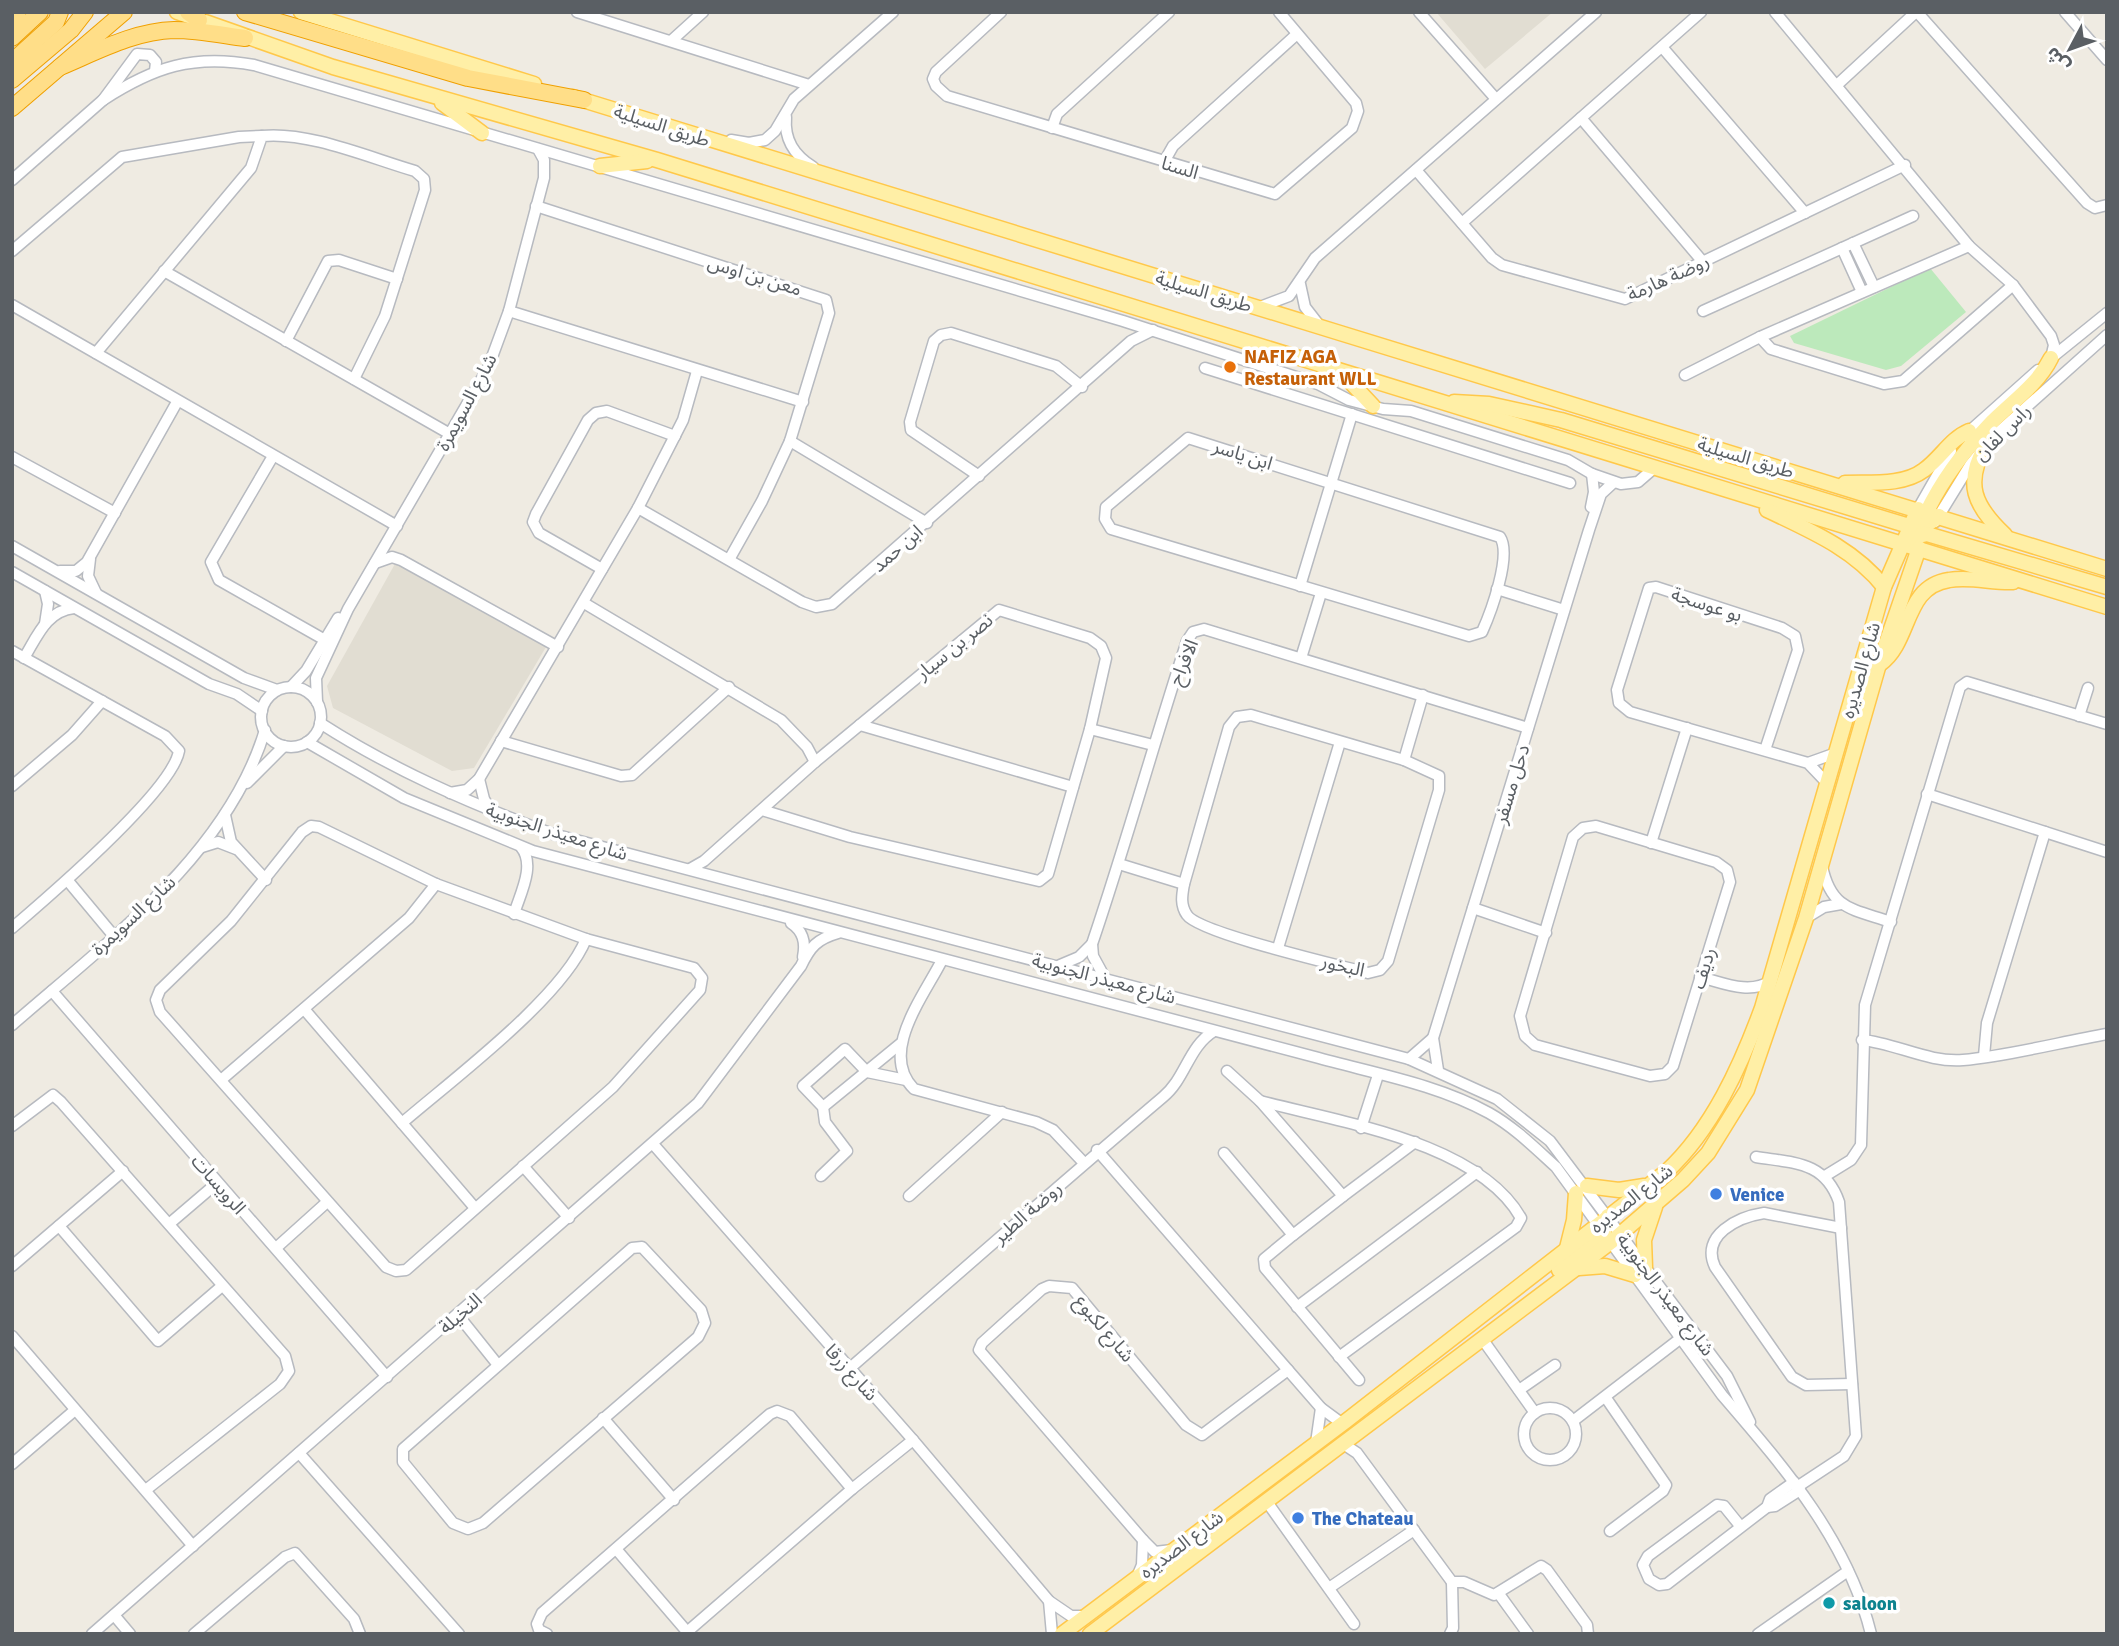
<svg xmlns="http://www.w3.org/2000/svg" width="2119" height="1646" font-family="Signika,'Noto Sans Arabic',sans-serif">
  <style>
    .education { fill: #e1ddd2 }
    .green { fill: #bce9bb }
    .lines { fill: none; stroke-linecap: round; stroke-linejoin: round }
    .minor-casing { stroke: #b7bac0; stroke-width: 13 }
    .major-casing { stroke: #ffc84a; stroke-width: 17 }
    .highway-casing { stroke: #f0a000; stroke-width: 18 }
    .minor { stroke: #fff; stroke-width: 10 }
    .major { stroke: #ffefa6; stroke-width: 14 }
    .highway { stroke: #ffde88; stroke-width: 16 }
    .food-dot { fill: #e8710a; stroke: #fff; stroke-width: 2.5 }
    .shop-dot { fill: #3f7fe0; stroke: #fff; stroke-width: 2.5 }
    .culture-dot { fill: #0f9aa8; stroke: #fff; stroke-width: 2.5 }
    .labels { text-anchor: middle; stroke-width: 7; stroke-linejoin: round; paint-order: stroke }
    .street-label { font-size: 19px; fill: #5a5f64; stroke: #fff }
    .food-label { font-size: 19px; font-weight: bold; fill: #c56008; stroke: #fff; text-anchor: start }
    .shop-label { font-size: 19px; font-weight: bold; fill: #366cbe; stroke: #fff; text-anchor: start }
    .culture-label { font-size: 19px; font-weight: bold; fill: #0d838f; stroke: #fff; text-anchor: start }
  </style>
  <rect width="100%" height="100%" fill="#efebe2"/>
  <g class="education">
    <path d="M1436,12H1553L1485,69Z"/>
    <path d="M403,555L549,642L474,768L452,771L333,708L327,686L396,562Z"/>
  </g>
  <path class="green" d="M1930,268L1966,312L1901,366L1886,370L1794,343L1790,336Z"/>
  <g class="lines">
    <defs>
      <g id="minor">
        <path d="M577,12L809,85"/>
        <path d="M1001,12L936,72L933,79L936,86L947,96L1275,194L1352,128L1358,111L1356,103L1279,12"/>
        <path d="M1419,12L1496,99"/>
        <path d="M1775,12L1969,246L2013,285L2051,336L2054,345L2051,358"/>
        <path d="M1917,12L2087,203L2095,208L2107,205"/>
        <path d="M2065,12L2107,60"/>
        <path d="M671,41L703,12"/>
        <path d="M1662,47L1805,213"/>
        <path d="M1838,84L1916,12"/>
        <path d="M103,100C154,67 193,54 254,65L1123,321L1318,384L1349,400L1383,409L1411,411L1568,460L1592,474L1621,484L1638,482L1653,469"/>
        <path d="M786,117C784,140 794,155 813,167"/>
        <path d="M1581,118L1703,262"/>
        <path d="M1052,128L1057,114L1169,12"/>
        <path d="M731,140L749,143L765,140L775,131L794,99L893,12"/>
        <path d="M1164,162L1173,146L1297,34"/>
        <path d="M1416,170L1492,258L1502,265L1625,299L1905,165"/>
        <path d="M12,180L103,100L137,54L150,55L156,62L155,71"/>
        <path d="M536,206L826,300L829,313L790,441L762,501L730,558"/>
        <path d="M1462,223L1701,12"/>
        <path d="M1853,243L1874,287"/>
        <path d="M1842,248L1862,292"/>
        <path d="M12,251L122,157L239,137L262,136"/>
        <path d="M164,271L450,434"/>
        <path d="M1300,284L1305,307L1319,325"/>
        <path d="M12,305L397,526"/>
        <path d="M1260,307L1289,296L1315,258L1596,12"/>
        <path d="M509,311L803,402"/>
        <path d="M1703,311L1913,216"/>
        <path d="M1760,337L1771,349L1884,384L1903,381L2013,285"/>
        <path d="M286,341L328,261L339,260L397,279"/>
        <path d="M96,353L251,168L262,136C308,131 370,158 415,171L424,179L425,190L385,316L354,379"/>
        <path d="M2050,359L2107,313"/>
        <path d="M1205,368L1570,483"/>
        <path d="M1685,375L1760,337L1969,246"/>
        <path d="M1964,436L2038,370"/>
        <path d="M1188,438L1500,537C1512,555 1491,612 1482,632L1469,636L1111,529L1105,519L1106,507Z"/>
        <path d="M790,441L927,523"/>
        <path d="M273,456L211,562L219,580L325,640"/>
        <path d="M12,457L115,513"/>
        <path d="M979,476L911,430L910,422L934,341L941,335L951,333L1056,366L1082,387"/>
        <path d="M1591,507L1594,492L1592,474"/>
        <path d="M638,508L802,602L816,607L832,604L1131,341L1153,330"/>
        <path d="M1918,509L1951,451"/>
        <path d="M1935,522L1970,465L1993,437L2107,335"/>
        <path d="M12,546L244,678L277,690"/>
        <path d="M90,559L88,576L96,593"/>
        <path d="M375,563L392,557L401,560L558,647"/>
        <path d="M602,569L539,533L533,522L536,514L588,420L596,413L607,411L675,436"/>
        <path d="M60,571H76L87,562L177,402"/>
        <path d="M12,572L209,684L237,694L262,711"/>
        <path d="M1300,586L1352,414"/>
        <path d="M1497,589L1564,610"/>
        <path d="M584,603L781,720L807,747L815,762"/>
        <path d="M45,624L48,604L45,591"/>
        <path d="M12,651L165,736L179,751C172,791 47,898 12,928"/>
        <path d="M24,658C37,637 46,611 74,608"/>
        <path d="M1301,658L1321,593"/>
        <path d="M291,687L306,671L338,618"/>
        <circle cx="291" cy="717" r="30"/>
        <path d="M317,702L316,678L348,609L488,368L509,311L544,178V160L538,149"/>
        <path d="M1251,715L1404,760L1439,776V790L1388,961L1380,970L1368,973C1338,965 1199,933 1187,915C1180,905 1182,895 1184,884L1229,727L1237,717Z"/>
        <path d="M2079,716L2088,688"/>
        <path d="M320,723C393,770 471,804 553,834L1409,1059L1497,1099L1550,1141L1727,1376L1750,1422"/>
        <path d="M860,725L1073,787"/>
        <path d="M1090,729L1153,745"/>
        <path d="M501,741L621,776L632,775L729,687"/>
        <path d="M307,742L404,798L533,851L1315,1057C1372,1073 1437,1084 1489,1113C1514,1127 1535,1148 1556,1167L1722,1395C1783,1466 1848,1540 1871,1634"/>
        <path d="M1765,750L1798,650L1795,636L1782,628L1656,587L1649,588L1617,690L1619,703L1630,712L1808,763L1828,784"/>
        <path d="M1404,760L1423,695"/>
        <path d="M1808,763L1836,753"/>
        <path d="M479,779L484,799L491,811"/>
        <path d="M247,783L284,746"/>
        <path d="M12,786L72,735L102,701"/>
        <path d="M450,793L467,790L479,779L638,508L683,420L697,371"/>
        <path d="M1927,794L2107,852"/>
        <path d="M225,815L231,842L266,880"/>
        <path d="M311,826L319,827L436,884L586,939L694,968L702,978L700,990L613,1087L406,1270L396,1271L386,1267L160,1012L156,1000L160,990L231,921L302,832Z"/>
        <path d="M1596,826L1716,862L1727,870L1730,882L1673,1066L1665,1074L1650,1076L1535,1045L1525,1036L1520,1016L1573,837L1583,828Z"/>
        <path d="M1651,843L1687,728"/>
        <path d="M202,847L218,842L236,849"/>
        <path d="M1119,864L1184,884"/>
        <path d="M1822,866C1831,910 1853,909 1891,922"/>
        <path d="M690,869L704,861L815,762L999,610L1090,638L1101,646L1106,658L1090,729L1048,874L1039,881L850,837L762,810"/>
        <path d="M68,881L113,935"/>
        <path d="M1473,908L1546,933"/>
        <path d="M514,914C520,894 536,865 521,847"/>
        <path d="M1806,918L1824,907L1841,904"/>
        <path d="M791,923C803,931 806,942 803,957"/>
        <path d="M1278,948L1340,742"/>
        <path d="M942,960C924,996 878,1053 914,1089L1036,1122L1053,1130L1084,1163"/>
        <path d="M1060,965L1079,957L1092,944"/>
        <path d="M1700,977C1724,983 1749,995 1771,981"/>
        <path d="M1105,978L1093,956L1092,944C1126,844 1154,742 1187,641L1193,632L1204,629L1528,728"/>
        <path d="M52,991L387,1377"/>
        <path d="M304,1009L475,1208"/>
        <path d="M12,1025C106,943 228,854 265,730"/>
        <path d="M1862,1040C1895,1043 1929,1063 1963,1060C2008,1056 2061,1042 2107,1034"/>
        <path d="M1984,1056L1987,1023L2045,832"/>
        <path d="M1409,1059L1433,1038"/>
        <path d="M1438,1070L1433,1038L1589,530L1601,494L1614,482"/>
        <path d="M221,1080L409,918L436,884"/>
        <path d="M1260,1101C1339,1122 1478,1142 1521,1218L1516,1227L1339,1357"/>
        <path d="M823,1107L900,1044"/>
        <path d="M402,1123C453,1079 562,998 586,939"/>
        <path d="M12,1126L53,1095L61,1102L285,1356L289,1371L280,1384L147,1489"/>
        <path d="M1361,1128L1378,1075"/>
        <path d="M653,1144L913,1440L1049,1601L1071,1616H1085"/>
        <path d="M1097,1150L1321,1408L1340,1422L1346,1421"/>
        <path d="M1224,1153L1293,1235L1343,1196L1260,1101L1227,1071"/>
        <path d="M1756,1157C1793,1163 1825,1161 1839,1202L1856,1436L1844,1456L1797,1487"/>
        <path d="M523,1166L569,1218"/>
        <path d="M821,1176L847,1151L825,1122L823,1107L803,1086L845,1049L867,1072L906,1080"/>
        <path d="M1825,1176L1851,1160L1861,1145L1865,1005L1960,687L1967,682L2107,724"/>
        <path d="M909,1196L1002,1112"/>
        <path d="M1343,1196L1415,1142"/>
        <path d="M169,1224L217,1183"/>
        <path d="M59,1226L158,1341L222,1286"/>
        <path d="M1841,1228L1764,1213C1738,1217 1700,1235 1715,1267L1792,1377L1806,1385L1852,1384"/>
        <path d="M1293,1235L1264,1259L1265,1268L1359,1380"/>
        <path d="M642,1247L701,1310L705,1323L698,1337L483,1523L468,1529L453,1523L403,1462V1449L632,1248Z"/>
        <path d="M276,1248L326,1203"/>
        <path d="M12,1266L123,1171"/>
        <path d="M1297,1307L1477,1172"/>
        <path d="M458,1315L498,1365"/>
        <path d="M12,1336L193,1546"/>
        <path d="M1483,1340L1535,1413"/>
        <path d="M849,1369C953,1278 1057,1187 1163,1097C1186,1078 1188,1047 1214,1031"/>
        <path d="M1519,1390L1555,1365"/>
        <path d="M1606,1398L1666,1485L1663,1491L1610,1531"/>
        <circle cx="1550" cy="1434" r="26"/>
        <path d="M603,1418L674,1500"/>
        <path d="M1573,1421L1681,1338"/>
        <path d="M1316,1443L1321,1408"/>
        <path d="M1345,1445L1357,1453L1452,1582H1464L1494,1595L1541,1566L1547,1570L1587,1625L1588,1634"/>
        <path d="M299,1453L459,1634"/>
        <path d="M12,1464L75,1410"/>
        <path d="M1267,1502L1354,1624"/>
        <path d="M1767,1507L1775,1506L1800,1490"/>
        <path d="M1741,1527L1724,1506L1717,1505L1648,1556L1643,1565L1649,1579L1659,1585L1667,1584L1767,1507L1770,1499L1794,1482"/>
        <path d="M616,1549L689,1634"/>
        <path d="M1172,1550L1155,1552L1143,1540L979,1350L982,1343L1042,1289L1049,1286L1072,1288L1186,1425L1202,1435L1288,1370"/>
        <path d="M1137,1577L1142,1565L1143,1540"/>
        <path d="M1329,1588L1414,1530"/>
        <path d="M1499,1594L1528,1634"/>
        <path d="M1049,1601L1052,1634"/>
        <path d="M114,1615L130,1634"/>
        <path d="M687,1632L852,1489L913,1440"/>
        <path d="M92,1634L698,1103L801,966C810,947 817,939 838,933"/>
        <path d="M194,1634L285,1557L295,1553L354,1619L360,1634"/>
        <path d="M547,1634L539,1630L537,1624L542,1613L770,1414L777,1411L790,1416L852,1489"/>
        <path d="M1450,1634L1453,1628L1452,1582"/>
        <path d="M1758,1634L1848,1571"/>
      </g>
      <g id="major">
        <path d="M177,12L333,67L657,160L2107,607"/>
        <path d="M301,12L534,84"/>
        <path d="M573,97C1084,255 1596,411 2107,569"/>
        <path d="M442,103L482,133"/>
        <path d="M600,166L647,161"/>
        <path d="M1343,374L1373,406"/>
        <path d="M1454,402L1489,404L1561,420L1909,526H1925L1939,516"/>
        <path d="M1986,445C1964,483 1974,506 2005,535"/>
        <path d="M1845,483C1870,482 1903,486 1924,470C1941,458 1950,439 1969,431"/>
        <path d="M1767,510C1811,531 1854,549 1884,587"/>
        <path d="M1923,520C1938,486 1962,453 1988,426C2009,404 2037,386 2051,358"/>
        <path d="M1910,538L1927,534L2107,587"/>
        <path d="M1880,664C1912,641 1903,587 1949,580C1970,576 1992,583 2013,582"/>
        <path d="M1587,1186L1619,1190L1644,1186"/>
        <path d="M1567,1248L1574,1220L1576,1193"/>
        <path d="M1645,1267L1644,1240L1655,1207"/>
        <path d="M1579,1268L1605,1266L1635,1275"/>
        <path d="M1559,1270L1604,1233L1608,1216"/>
        <path d="M1062,1634L1346,1421L1666,1172C1712,1130 1741,1065 1762,1008L1884,587L1918,509"/>
        <path d="M1090,1634L1611,1242L1683,1180L1708,1153L1747,1090L1806,918L1879,664L1919,548"/>
      </g>
      <g id="highway">
        <path d="M188,12L199,20"/>
        <path d="M245,12L468,78L584,100"/>
        <path d="M12,24L18,12"/>
        <path d="M12,38L40,12"/>
        <path d="M12,62L56,22L60,12"/>
        <path d="M60,67C96,52 134,31 174,30C198,30 222,35 245,38"/>
        <path d="M12,80L71,30L85,12"/>
        <path d="M12,108L124,12"/>
      </g>
    </defs>
    <use href="#minor" class="minor-casing"/>
    <use href="#major" class="major-casing"/>
    <use href="#highway" class="highway-casing"/>
    <use href="#minor" class="minor"/>
    <use href="#major" class="major"/>
    <use href="#highway" class="highway"/>
  </g>
  <circle class="food-dot" cx="1230" cy="367" r="7"/>
  <g class="shop-dot">
    <circle cx="1716" cy="1194" r="7"/>
    <circle cx="1298" cy="1518" r="7"/>
  </g>
  <circle class="culture-dot" cx="1829" cy="1603" r="7"/>
  <g class="labels">
    <g class="street-label">
      <text transform="translate(662 125) rotate(18)" y="7">طريق السيلية</text>
      <text transform="translate(1180 167) rotate(17)" y="7">السنا</text>
      <text transform="translate(755 275) rotate(17)" y="7">معن بن اوس</text>
      <text transform="translate(1668 277) rotate(-24)" y="7">روضة هارمة</text>
      <text transform="translate(1204 291) rotate(17)" y="7">طريق السيلية</text>
      <text transform="translate(466 402) rotate(-62)" y="7">شارع السويمرة</text>
      <text transform="translate(2002 432) rotate(-45)" y="7">راس لفان</text>
      <text transform="translate(1243 454) rotate(18)" y="7">ابن ياسر</text>
      <text transform="translate(1746 457) rotate(17)" y="7">طريق السيلية</text>
      <text transform="translate(897 548) rotate(-41)" y="7">ابن حمد</text>
      <text transform="translate(1707 604) rotate(18)" y="7">بو عوسجة</text>
      <text transform="translate(954 646) rotate(-39)" y="7">نصر بن سيار</text>
      <text transform="translate(1183 662) rotate(-68)" y="7">الافراح</text>
      <text transform="translate(1860 670) rotate(-74)" y="7">شارع الصديره</text>
      <text transform="translate(1511 784) rotate(-73)" y="7">دحل مسفر</text>
      <text transform="translate(557 831) rotate(18)" y="7">شارع معيذر الجنوبية</text>
      <text transform="translate(133 915) rotate(-43)" y="7">شارع السويمرة</text>
      <text transform="translate(1343 965) rotate(13)" y="7">البخور</text>
      <text transform="translate(1703 968) rotate(-73)" y="7">رديف</text>
      <text transform="translate(1104 978) rotate(15)" y="7">شارع معيذر الجنوبية</text>
      <text transform="translate(219 1184) rotate(49)" y="7">الرويسات</text>
      <text transform="translate(1631 1198) rotate(-38)" y="7">شارع الصديره</text>
      <text transform="translate(1027 1212) rotate(-41)" y="7">روضة الطير</text>
      <text transform="translate(1666 1294) rotate(53)" y="7">شارع معيذر الجنوبية</text>
      <text transform="translate(460 1313) rotate(-41)" y="7">النخيلة</text>
      <text transform="translate(1105 1328) rotate(50)" y="7">شارع لكبوع</text>
      <text transform="translate(852 1372) rotate(48)" y="7">شارع زرقا</text>
      <text transform="translate(1181 1544) rotate(-37)" y="7">شارع الصديره</text>
    </g>
    <g class="food-label">
      <text x="1244" y="363">NAFIZ AGA<tspan x="1244" dy="22">Restaurant WLL</tspan></text>
    </g>
    <g class="shop-label">
      <text x="1730" y="1201">Venice</text>
      <text x="1312" y="1525">The Chateau</text>
    </g>
    <g class="culture-label">
      <text x="1843" y="1610">saloon</text>
    </g>
  </g>
  <rect width="2119" height="1646" fill="none" stroke="#5a5f64" stroke-width="28"/>
  <g transform="translate(2070 49) rotate(229)" stroke="#ffffff" stroke-width="5" paint-order="stroke">
  <path d="M0-5L12 26L0 18L-12 26Z" fill="#5a5f64"/>
  <text y="-10" font-size="19" font-weight="bold" text-anchor="middle" fill="#5a5f64">ش</text>
  </g>
</svg>
